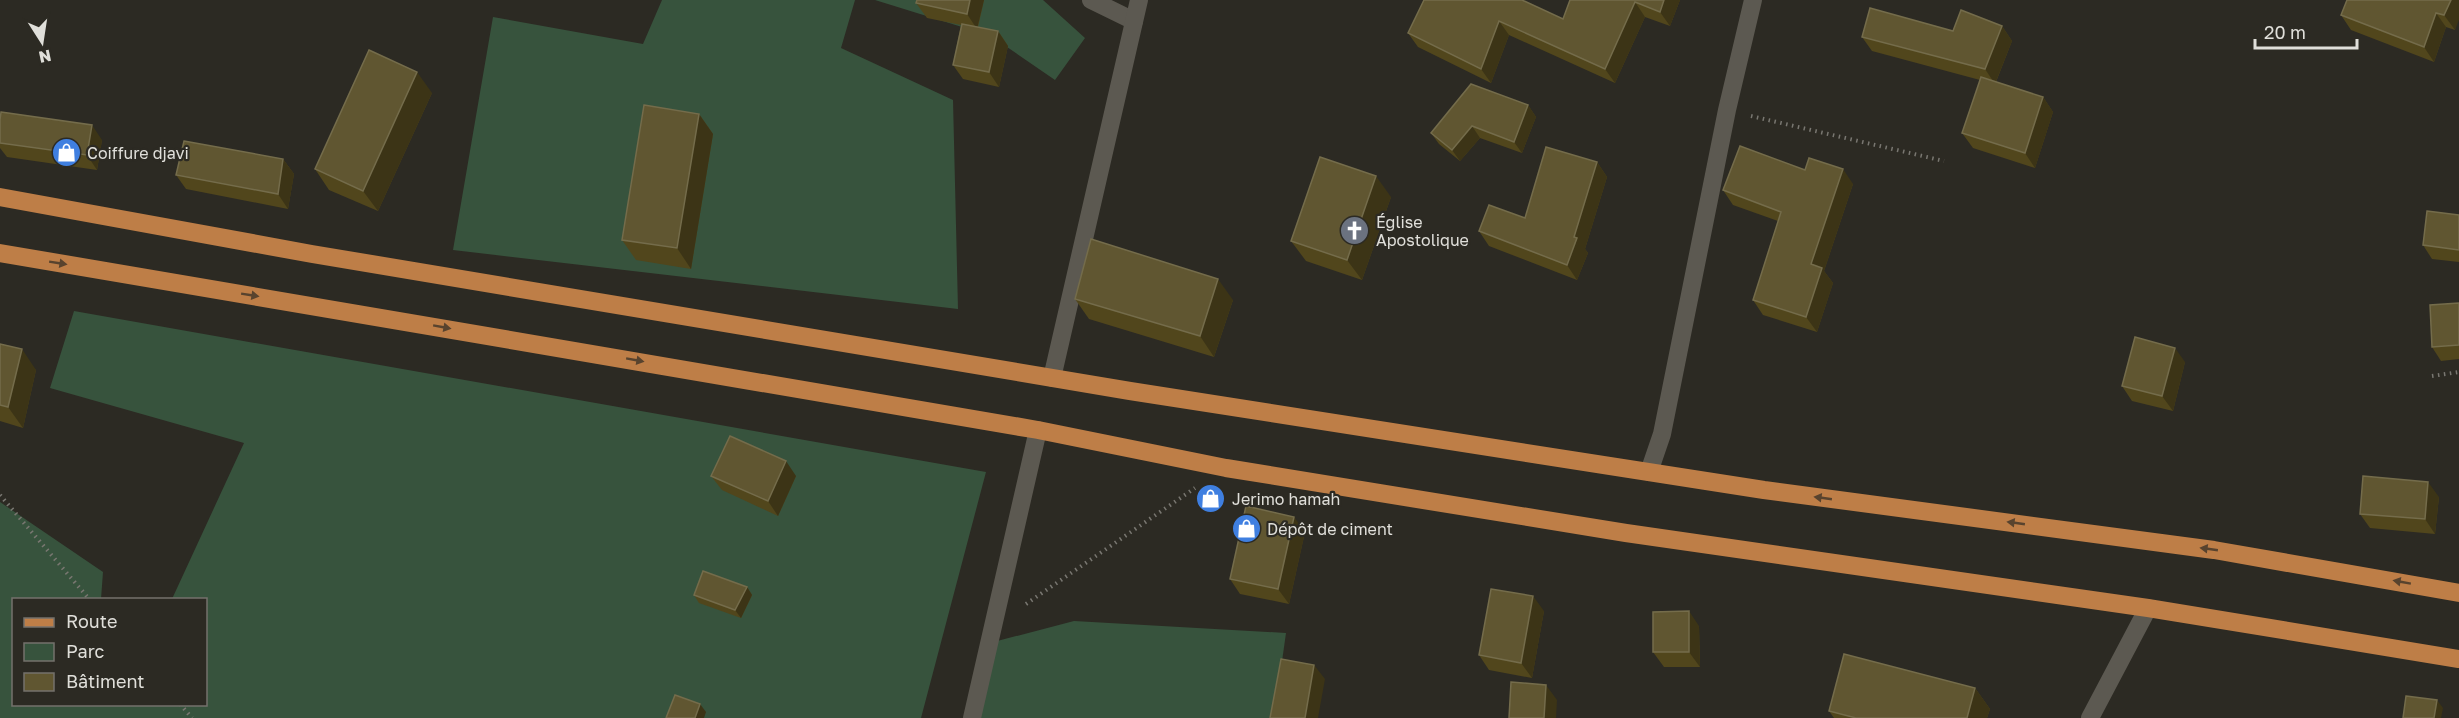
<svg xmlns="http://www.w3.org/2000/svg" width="2459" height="718" font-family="'Golos Text',sans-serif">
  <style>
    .green { fill: #37533d }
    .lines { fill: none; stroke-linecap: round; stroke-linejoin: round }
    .path { stroke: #797771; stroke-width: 4; stroke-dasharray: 1.5 4.5; stroke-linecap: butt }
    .street { stroke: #5c5951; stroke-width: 18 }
    .primary { stroke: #be7e47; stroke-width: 18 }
    .wall { fill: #51461c }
    .shaded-wall { fill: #3c3416 }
    .building { fill: #605631; stroke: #746c4b; stroke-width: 1.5 }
    .oneway { fill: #58432e }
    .labels { text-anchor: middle; stroke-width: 4.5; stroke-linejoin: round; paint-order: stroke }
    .poi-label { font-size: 16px; fill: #e0dfda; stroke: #2c2a23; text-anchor: start }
  </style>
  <rect width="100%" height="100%" fill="#2c2a23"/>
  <g class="green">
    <path d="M662,0H855L841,48L953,100L958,309L453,250L493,17L643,44Z"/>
    <path d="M875,0H1043L1085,38L1055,80L991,36Z"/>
    <path d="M74,311L986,472L921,718H0V502L103,572L101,599L14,600V704H206V600L172,599L244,443L50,388Z"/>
    <path d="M1074,621L1286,633L1274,718H965L982,645Z"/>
  </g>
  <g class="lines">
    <g class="path">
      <path d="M1751,116L1944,161"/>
      <path d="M2432,376L2459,372"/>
      <path d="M0,495L90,600"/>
      <path d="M1026,604L1195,488"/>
      <path d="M180,704L192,718"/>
    </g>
    <g class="street">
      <path d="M1091,0L1134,21"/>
      <path d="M1052,378L1139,0"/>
      <path d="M1649,472L1662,434L1727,110L1753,0"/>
      <path d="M972,718L1038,430"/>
      <path d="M2090,718L2148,608"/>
    </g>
    <g class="primary">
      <path d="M0,197L312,254L1130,391L1764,490L2214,550L2459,593"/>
      <path d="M0,253L1038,430L1226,468L1626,533L2148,608L2459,659"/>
    </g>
  </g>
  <g class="wall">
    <path d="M917,0H984L978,27L998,31L1008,46L999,87L963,79L953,65L961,25L927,18L916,3Z"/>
    <path d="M1424,0L1563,19L1570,0H1680L1670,26L1645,17L1615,83L1509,35L1491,83L1418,47L1408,33Z"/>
    <path d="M2459,0L2455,30L2446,27L2434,62L2351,30L2341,15Z"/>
    <path d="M2002,26L2012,41L1996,82L2043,97L2053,112L2035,168L1973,148L1962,133L1980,80L1872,51L1862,37L1953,31Z"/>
    <path d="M432,93L378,211L329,190L315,169Z"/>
    <path d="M1528,105L1536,117L1522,153L1480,138L1460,161L1439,144L1431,133Z"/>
    <path d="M699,114L713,134L691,269L636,260L622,240Z"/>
    <path d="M0,120L102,140L97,170L7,157L0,148Z"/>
    <path d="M283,159L294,174L288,209L186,189L176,175Z"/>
    <path d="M1597,162L1607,177L1585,249L1588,253L1577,280L1489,246L1479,231L1525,218Z"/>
    <path d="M1805,170L1853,184L1824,271L1833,283L1817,332L1763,315L1753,300L1778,221L1733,205L1723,190Z"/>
    <path d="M1391,197L1362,280L1306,261L1291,241Z"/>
    <path d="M2459,215V262L2432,259L2423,245Z"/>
    <path d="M1075,299L1233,300L1214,357L1089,319Z"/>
    <path d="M2459,303V359L2441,361L2432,347Z"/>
    <path d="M0,344L36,370L23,428L0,421Z"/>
    <path d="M2185,362L2173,411L2132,401L2122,386Z"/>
    <path d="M711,476H796L778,516L722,490Z"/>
    <path d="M2439,497L2435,534L2370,528L2360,514Z"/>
    <path d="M1305,532L1289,604L1240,594L1230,579Z"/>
    <path d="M747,587L752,595L741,618L699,603L694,595Z"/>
    <path d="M1544,611L1532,678L1489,670L1479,655Z"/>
    <path d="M1699,626L1700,667H1664L1653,652Z"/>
    <path d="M1975,688L1990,709L1987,718H1834L1829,711Z"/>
  </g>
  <g class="shaded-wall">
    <path d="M970,0H984L977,29L967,14Z"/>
    <path d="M1664,0H1680L1670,26L1660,12Z"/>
    <path d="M2451,0H2459V20L2455,30L2444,15Z"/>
    <path d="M1635,2L1645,17L1615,83L1605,69Z"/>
    <path d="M2436,13L2446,27L2434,62L2424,47Z"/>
    <path d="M1499,21L1509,35L1491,83L1481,69Z"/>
    <path d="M2002,26L2012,41L1995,84L1985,69Z"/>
    <path d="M998,31L1008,46L999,87L989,72Z"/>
    <path d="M417,72L432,93L378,211L363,191Z"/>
    <path d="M2043,97L2053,112L2035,168L2025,153Z"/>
    <path d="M1528,105L1536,117L1522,153L1514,142Z"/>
    <path d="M699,114L713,134L691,269L677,248Z"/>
    <path d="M92,125L102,140L97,170L87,155Z"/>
    <path d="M1472,126L1480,138L1460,161L1452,150Z"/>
    <path d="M283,159L294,174L288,209L278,194Z"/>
    <path d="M1597,162L1607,177L1585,249L1588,253L1577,280L1567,265L1574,237Z"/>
    <path d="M1843,169L1853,184L1824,271L1833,283L1817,332L1806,317L1811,264Z"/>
    <path d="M1376,176L1391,197L1362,280L1347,260Z"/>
    <path d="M1218,279L1233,300L1214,357L1200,336Z"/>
    <path d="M2175,348L2185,362L2173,411L2162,396Z"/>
    <path d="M22,349L36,370L23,428L8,407Z"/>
    <path d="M786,461L796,476L778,516L768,501Z"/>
    <path d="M2428,482L2439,497L2435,534L2425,519Z"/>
    <path d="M1294,517L1305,532L1289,604L1278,589Z"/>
    <path d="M747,587L752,595L741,618L735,610Z"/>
    <path d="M1533,596L1544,611L1532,678L1521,663Z"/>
    <path d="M1689,611L1699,626L1700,667L1689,652Z"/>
    <path d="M1314,665L1325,679L1318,718H1305Z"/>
    <path d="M1546,685L1557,700L1556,718H1544Z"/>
    <path d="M1975,688L1990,709L1987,718H1967Z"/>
    <path d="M2437,700L2443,708L2441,718H2434Z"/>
    <path d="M700,704L706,712L704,718H695Z"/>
  </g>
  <g class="building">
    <path d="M917,0H970L967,14L916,3Z"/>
    <path d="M1424,0H1522L1563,19L1570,0H1664L1660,12L1635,2L1605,69L1499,21L1481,69L1408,33Z"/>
    <path d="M2347,0H2451L2444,15L2436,13L2424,47L2341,15Z"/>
    <path d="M1870,8L1953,31L1961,10L2002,26L1985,69L1862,37Z"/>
    <path d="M962,24L998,31L989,72L953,65Z"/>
    <path d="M369,50L417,72L363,191L315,169Z"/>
    <path d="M1981,77L2043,97L2025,153L1962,133Z"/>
    <path d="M1471,84L1528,105L1514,142L1472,126L1452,150L1431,133Z"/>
    <path d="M644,105L699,114L677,248L622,240Z"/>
    <path d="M1,112L92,125L87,155L0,143V120Z"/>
    <path d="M184,141L283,159L278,194L176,175Z"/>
    <path d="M1740,146L1805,170L1809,158L1843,169L1811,264L1822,268L1806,317L1753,300L1781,212L1723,190Z"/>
    <path d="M1546,147L1597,162L1574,237L1577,238L1567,265L1479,231L1489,205L1525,218Z"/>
    <path d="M1320,157L1376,176L1347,260L1291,241Z"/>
    <path d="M2427,211L2459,215V250L2423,245Z"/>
    <path d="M1091,239L1218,279L1200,336L1075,299Z"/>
    <path d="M2459,303V345L2432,347L2430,305Z"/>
    <path d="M2135,337L2175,348L2162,396L2122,386Z"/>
    <path d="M0,344L22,349L8,407L0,405Z"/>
    <path d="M730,436L786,461L768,501L711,476Z"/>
    <path d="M2363,476L2428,482L2425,519L2360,514Z"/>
    <path d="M1246,506L1294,517L1278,589L1230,579Z"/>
    <path d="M703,571L747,587L735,610L694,595Z"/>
    <path d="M1491,589L1533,596L1521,663L1479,655Z"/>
    <path d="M1689,611V652H1653V612Z"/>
    <path d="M1844,654L1975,688L1967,718H1856L1829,711Z"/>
    <path d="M1281,659L1314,665L1305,718H1270Z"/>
    <path d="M1511,682L1546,685L1544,718H1509Z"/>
    <path d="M675,695L700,704L695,718H666Z"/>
    <path d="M2406,696L2437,700L2434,718H2403Z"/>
  </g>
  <defs><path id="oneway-solid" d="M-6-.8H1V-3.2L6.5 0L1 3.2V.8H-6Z" transform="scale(1.5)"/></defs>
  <g class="oneway">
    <use href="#oneway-solid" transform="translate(58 263) rotate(9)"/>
    <use href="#oneway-solid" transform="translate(250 295) rotate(9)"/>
    <use href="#oneway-solid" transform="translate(442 327) rotate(10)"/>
    <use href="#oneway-solid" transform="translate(635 360) rotate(10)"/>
    <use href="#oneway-solid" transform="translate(1823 498) rotate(-172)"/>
    <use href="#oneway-solid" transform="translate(2016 523) rotate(-172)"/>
    <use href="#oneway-solid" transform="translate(2209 549) rotate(-172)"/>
    <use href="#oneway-solid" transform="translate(2402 582) rotate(-170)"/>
  </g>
  <defs>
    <symbol id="shop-disc" viewBox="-11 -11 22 22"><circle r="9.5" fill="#3f7fe0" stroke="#2c2a23"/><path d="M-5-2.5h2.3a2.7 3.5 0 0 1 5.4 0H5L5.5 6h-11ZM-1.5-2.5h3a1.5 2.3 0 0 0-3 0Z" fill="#fff"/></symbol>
    <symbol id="church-disc" viewBox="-11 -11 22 22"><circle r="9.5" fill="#6b7280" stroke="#2c2a23"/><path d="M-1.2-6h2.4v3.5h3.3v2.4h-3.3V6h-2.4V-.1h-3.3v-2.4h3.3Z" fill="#fff"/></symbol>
  </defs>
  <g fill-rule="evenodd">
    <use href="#shop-disc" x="50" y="136" width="33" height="33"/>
    <use href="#church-disc" x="1338" y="214" width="33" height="33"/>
    <use href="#shop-disc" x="1194" y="482" width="33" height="33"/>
    <use href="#shop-disc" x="1230" y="512" width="33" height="33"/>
  </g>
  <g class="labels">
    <g class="poi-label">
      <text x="87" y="159">Coiffure djavi</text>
      <text x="1376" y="228">Église<tspan x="1376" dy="18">Apostolique</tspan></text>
      <text x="1232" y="505">Jerimo hamah</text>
      <text x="1267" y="535">Dépôt de ciment</text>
    </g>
  </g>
  <rect x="12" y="598" width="195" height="108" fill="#2c2a23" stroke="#74726c" stroke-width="1.5"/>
  <rect x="24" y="618" width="30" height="9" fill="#be7e47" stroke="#74726c" stroke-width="1.5"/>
  <text x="66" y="628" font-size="18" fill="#e0dfda">Route</text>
  <rect x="24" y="643" width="30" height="18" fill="#37533d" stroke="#74726c" stroke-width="1.5"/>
  <text x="66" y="658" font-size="18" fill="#e0dfda">Parc</text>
  <rect x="24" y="673" width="30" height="18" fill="#605631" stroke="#74726c" stroke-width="1.5"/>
  <text x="66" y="688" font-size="18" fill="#e0dfda">Bâtiment</text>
  <g transform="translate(42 42) rotate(168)" stroke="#2c2a23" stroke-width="4.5" paint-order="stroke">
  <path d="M0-4.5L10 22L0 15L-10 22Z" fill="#e0dfda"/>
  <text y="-9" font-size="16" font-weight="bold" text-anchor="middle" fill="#e0dfda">N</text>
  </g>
  <path d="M2255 39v9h102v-9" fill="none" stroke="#e0dfda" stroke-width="3"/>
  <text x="2264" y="39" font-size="18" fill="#e0dfda" stroke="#2c2a23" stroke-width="4.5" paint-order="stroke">20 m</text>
</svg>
